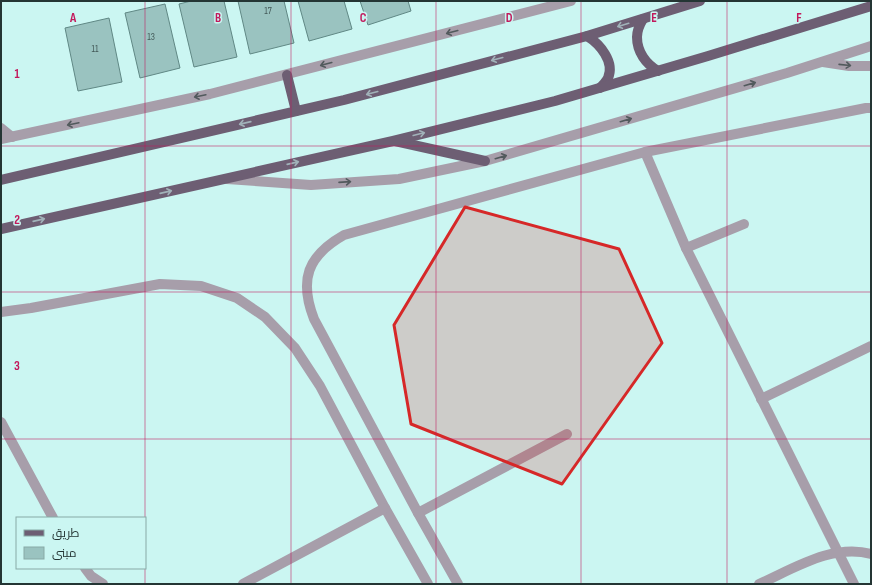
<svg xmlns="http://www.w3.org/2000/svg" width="872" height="585" font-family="'Sofia Sans Condensed',Cairo,sans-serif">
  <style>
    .building { fill: #9ac3c0; stroke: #608885 }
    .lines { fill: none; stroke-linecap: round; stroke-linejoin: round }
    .minor { stroke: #a79eaa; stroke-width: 10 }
    .major { stroke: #6d5e73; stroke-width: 10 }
    .oneway { stroke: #a1b2b9 }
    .oneway2 { stroke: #525a5d }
    .marked { fill: #d62828; fill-opacity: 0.2; stroke: #d62828; stroke-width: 3; stroke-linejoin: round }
    .grid { fill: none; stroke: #c2185b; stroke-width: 1; stroke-opacity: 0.55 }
    .labels { text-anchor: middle; stroke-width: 3; stroke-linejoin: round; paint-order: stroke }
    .number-label { font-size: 10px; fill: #425857 }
    .grid-label { font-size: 13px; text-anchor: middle; font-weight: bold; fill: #c2185b; stroke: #cbf6f2; stroke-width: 3; stroke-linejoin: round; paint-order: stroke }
  </style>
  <rect width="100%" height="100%" fill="#cbf6f2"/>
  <g class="building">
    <path d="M191,1H224L237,57L194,67L179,4Z"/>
    <path d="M238,1H284L294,43L250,54Z"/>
    <path d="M298,1H344L352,29L309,41Z"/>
    <path d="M360,1H408L411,11L368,25Z"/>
    <path d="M165,4L180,68L140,78L125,13Z"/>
    <path d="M109,18L122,82L78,91L65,28Z"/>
  </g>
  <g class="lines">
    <g class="minor">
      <path d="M823,62L849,66H871"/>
      <path d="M1,128L12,137"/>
      <path d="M1,139L210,94L571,1"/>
      <path d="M645,152L686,248L854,584"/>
      <path d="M227,179L311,185L399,179L485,161L787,73L871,46"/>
      <path d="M686,248L744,224"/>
      <path d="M1,312L31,308L160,284L201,286L237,298L265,317L295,348L320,386L385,508L428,584"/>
      <path d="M761,399L871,346"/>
      <path d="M1,422L53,518"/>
      <path d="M418,513L567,434"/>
      <path d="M85,568L91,576L103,584"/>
      <path d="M243,584L385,508"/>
      <path d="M458,584L418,513L314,319C299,280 307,256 344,235L645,152L866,108H871"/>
      <path d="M759,584C793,569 833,543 871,554"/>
    </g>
    <g class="major">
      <path d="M643,19C640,24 637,31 637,37C637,52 646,64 658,71"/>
      <path d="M587,36C600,44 615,62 608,78C606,82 603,85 600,88"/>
      <path d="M287,75L296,111"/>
      <path d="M395,141L485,161"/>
      <path d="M1,180L344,100L587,36L700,1"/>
      <path d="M1,229L393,141L555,101L708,56L871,6"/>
    </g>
  </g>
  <defs><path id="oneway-shaft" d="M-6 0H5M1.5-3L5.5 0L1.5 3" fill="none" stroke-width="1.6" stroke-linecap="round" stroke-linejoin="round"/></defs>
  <g class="oneway">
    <use href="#oneway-shaft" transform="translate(623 25) rotate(163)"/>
    <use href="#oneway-shaft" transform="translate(497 59) rotate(165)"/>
    <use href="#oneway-shaft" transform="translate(372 93) rotate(165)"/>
    <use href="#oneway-shaft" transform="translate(245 123) rotate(167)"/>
    <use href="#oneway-shaft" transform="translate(419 134) rotate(-14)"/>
    <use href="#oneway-shaft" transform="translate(293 163) rotate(-13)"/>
    <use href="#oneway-shaft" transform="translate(166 192) rotate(-13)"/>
    <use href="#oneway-shaft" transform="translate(39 220) rotate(-13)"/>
  </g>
  <g class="oneway2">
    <use href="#oneway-shaft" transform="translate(452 32) rotate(165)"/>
    <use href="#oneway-shaft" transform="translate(326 64) rotate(165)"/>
    <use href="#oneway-shaft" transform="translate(845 65) rotate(6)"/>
    <use href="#oneway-shaft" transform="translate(750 84) rotate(-16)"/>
    <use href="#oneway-shaft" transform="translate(200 96) rotate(168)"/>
    <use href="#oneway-shaft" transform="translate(626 120) rotate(-16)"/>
    <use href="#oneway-shaft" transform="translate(73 124) rotate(168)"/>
    <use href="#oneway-shaft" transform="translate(501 157) rotate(-16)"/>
    <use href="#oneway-shaft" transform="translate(345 182) rotate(-4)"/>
  </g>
  <path class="marked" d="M465,207L619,249L662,343L562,484L411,424L394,325Z"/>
  <path class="grid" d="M145,1V584M291,1V584M436,1V584M581,1V584M727,1V584M1,146H871M1,292H871M1,439H871"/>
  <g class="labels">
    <g class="number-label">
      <text x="268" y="14">17</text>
      <text x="151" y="40">13</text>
      <text x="95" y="52">11</text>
    </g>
  </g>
  <g class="grid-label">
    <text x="73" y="22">A</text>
    <text x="218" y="22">B</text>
    <text x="363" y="22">C</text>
    <text x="509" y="22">D</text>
    <text x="654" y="22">E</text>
    <text x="799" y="22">F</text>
    <text x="17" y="78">1</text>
    <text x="17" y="224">2</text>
    <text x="17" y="370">3</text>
  </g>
  <rect width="872" height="585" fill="none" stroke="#243534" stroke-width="4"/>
  <rect x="16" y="517" width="130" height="52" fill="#cbf6f2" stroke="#88a9a6"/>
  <rect x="24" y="530" width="20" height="6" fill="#6d5e73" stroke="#88a9a6"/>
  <text x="52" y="537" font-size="12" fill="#243534">طريق</text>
  <rect x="24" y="547" width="20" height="12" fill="#9ac3c0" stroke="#88a9a6"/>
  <text x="52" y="557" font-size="12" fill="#243534">مبنى</text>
</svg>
